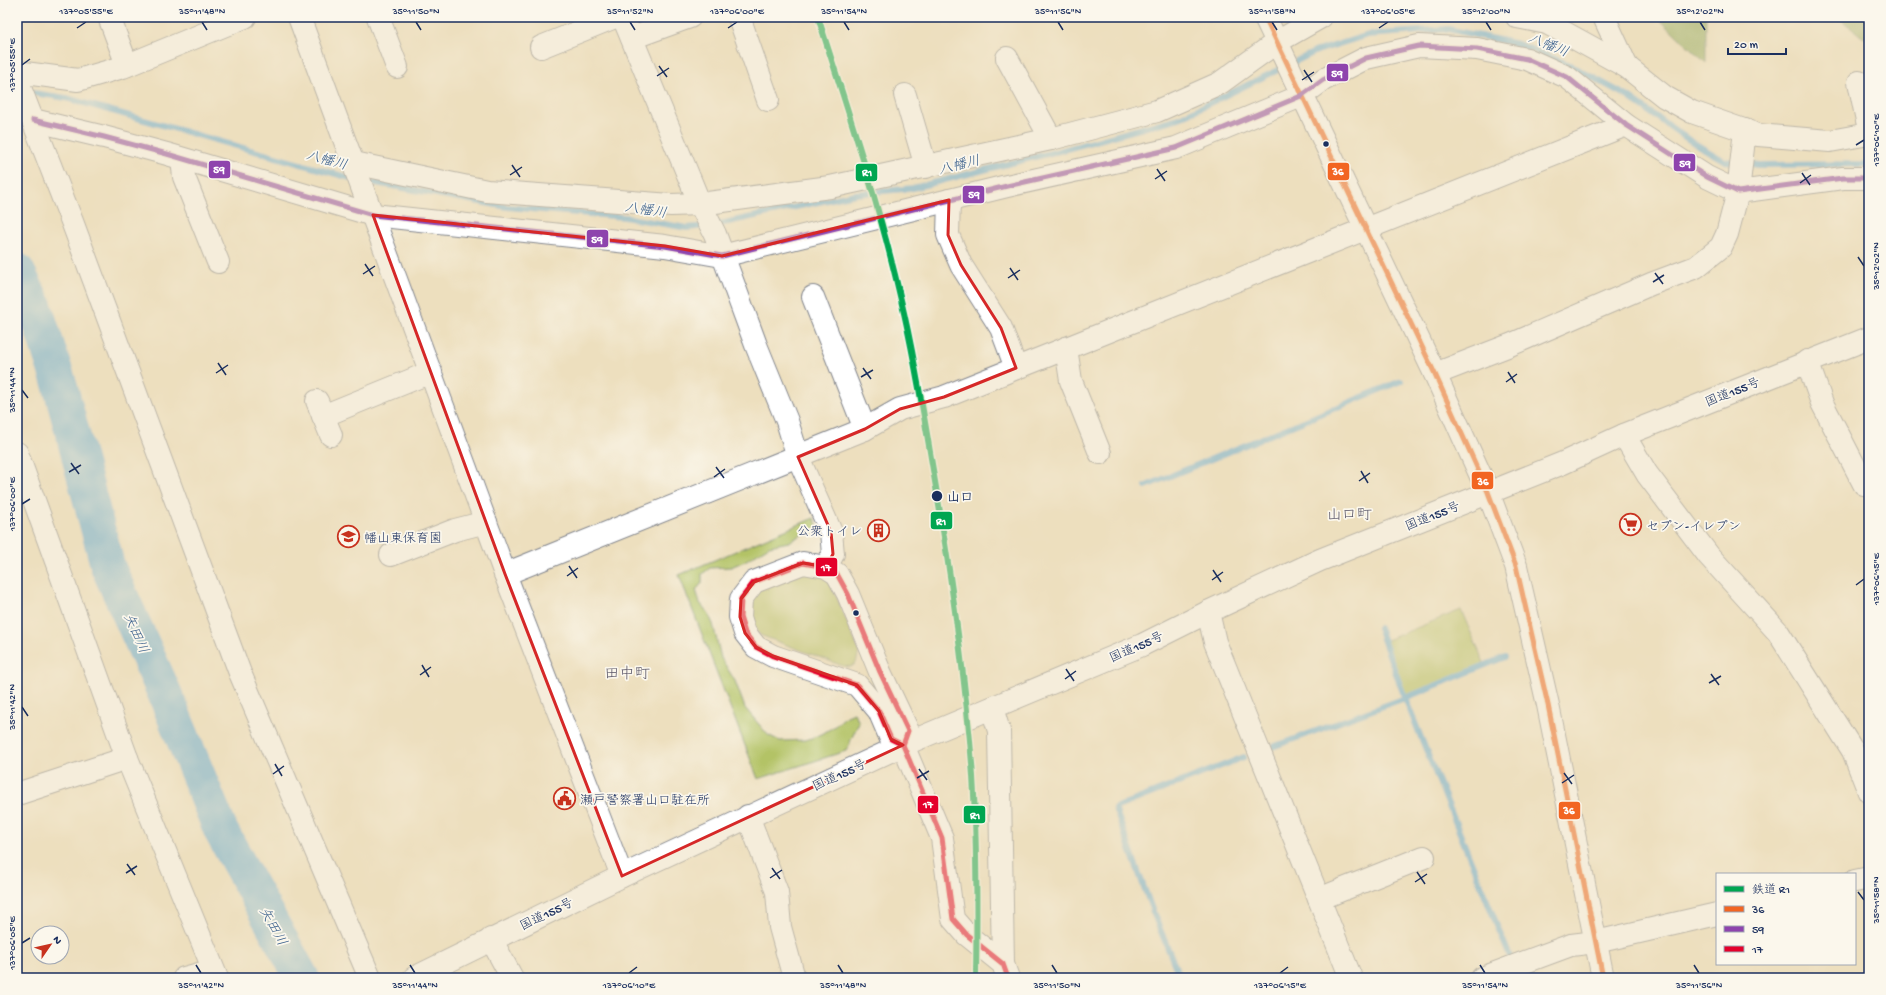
<svg xmlns="http://www.w3.org/2000/svg" width="1886" height="995" font-family="'Gochi Hand','Klee One',sans-serif">
  <style>
    .green { fill: #b3c366; stroke: #677962 }
    .forest { fill: #8ea95b; stroke: #546c5c }
    .lines { fill: none; stroke-linecap: round; stroke-linejoin: round }
    .stream { stroke: #60abd9; stroke-width: 6 }
    .river { stroke: #60abd9; stroke-width: 35 }
    .minor-casing { stroke: #84878e; stroke-width: 24 }
    .tertiary-casing { stroke: #84878e; stroke-width: 24 }
    .trunk-casing { stroke: #84878e; stroke-width: 24 }
    .minor { stroke: #fff; stroke-width: 22 }
    .tertiary { stroke: #fff; stroke-width: 22 }
    .trunk { stroke: #fff; stroke-width: 22 }
    .bus-1-casing { stroke: #fbf7ec; stroke-width: 8 }
    .bus-2-casing { stroke: #fbf7ec; stroke-width: 8 }
    .bus-3-casing { stroke: #fbf7ec; stroke-width: 8 }
    .bus-1 { stroke: #f26522; stroke-width: 5 }
    .bus-2 { stroke: #8e44ad; stroke-width: 5 }
    .bus-3 { stroke: #e4002b; stroke-width: 5 }
    .rail-1-casing { stroke: #fbf7ec; stroke-width: 9 }
    .rail-1 { stroke: #00a651; stroke-width: 6 }
    .marked { fill: none; stroke: #d62828; stroke-width: 3; stroke-linejoin: round }
    .ticks { fill: none; stroke: #1b2f5e; stroke-width: 1.5 }
    .bus-dot { fill: #1b2f5e; stroke: #fbf7ec; stroke-width: 1.5 }
    .labels { text-anchor: middle; stroke-width: 3.5; stroke-linejoin: round; paint-order: stroke }
    .street-label { font-size: 13px; fill: #1b2f5e; stroke: #fbf7ec }
    .stop-label { font-size: 13px; font-weight: bold; fill: #1b2f5e; stroke: #fbf7ec; text-anchor: start }
    .poi-label { font-size: 13px; fill: #1b2f5e; stroke: #fbf7ec; text-anchor: start }
    .water-label { font-size: 14px; font-style: italic; fill: #335a89; stroke: #fbf7ec }
    .quarter-label { font-size: 15px; fill: #585466; stroke: #fbf7ec }
    .line-badge { stroke: #fbf7ec; stroke-width: 1.5 }
    .badge-label { font-size: 11px; text-anchor: middle; font-weight: bold; fill: #fff }
    .neatline { fill: none; stroke: #1b2f5e; stroke-width: 1.5 }
    .ticks-label { font-size: 10px; text-anchor: middle; fill: #1b2f5e }
  </style>
  <rect width="100%" height="100%" fill="#fbf7ec"/>
  <filter id="ink" filterUnits="userSpaceOnUse"><feTurbulence type="fractalNoise" baseFrequency=".025" numOctaves="2"/><feDisplacementMap in="SourceGraphic" scale="8" xChannelSelector="R" yChannelSelector="G"/><feConvolveMatrix kernelMatrix="1 2 1 2 8 2 1 2 1" color-interpolation-filters="sRGB"/></filter>
  <filter id="wash" filterUnits="userSpaceOnUse"><feTurbulence type="fractalNoise" baseFrequency=".012" numOctaves="4" result="noise"/><feDisplacementMap in="SourceGraphic" scale="16" xChannelSelector="R" yChannelSelector="G"/><feGaussianBlur stdDeviation="0.9" result="paint"/><feColorMatrix in="noise" values="0 0 0 0 0 0 0 0 0 0 0 0 0 0 0 0 0 1.4 0 .05"/><feComposite in="paint" operator="in"/></filter>
  <g filter="url(#wash)">
    <rect width="100%" height="100%" fill="#eddfbe"/>
    <g class="green">
      <path d="M814,518L819,529L801,535L789,542L769,546L745,561L731,567L710,568L702,574V583L696,590L700,603L708,613L713,624L721,658L735,681L745,708L768,735L780,741L806,740L822,734L835,726L845,717L854,713L859,722L846,751L758,779L679,575Z"/>
      <path d="M803,572L825,575L834,591L859,651L856,663L851,667L843,666L760,635L748,620L750,601L757,591Z"/>
      <path d="M1461,610L1485,665L1405,698L1384,641Z"/>
    </g>
    <g class="forest">
      <path d="M1657,17H1706V63Z"/>
      <path d="M1837,17H1869V41Z"/>
    </g>
    <g class="lines">
      <g class="stream">
        <path d="M27,92L66,98L354,179"/>
        <path d="M365,181L507,207L624,217L687,228L706,226"/>
        <path d="M715,225L855,194L913,188L1063,150L1179,118L1317,51L1368,35L1448,29L1518,44L1568,64L1627,96L1689,140L1725,161L1759,165L1869,164"/>
        <path d="M1146,486L1401,381"/>
        <path d="M1379,628L1405,698L1512,962"/>
        <path d="M1267,749L1405,698L1505,657"/>
        <path d="M1518,977L1519,978"/>
        <path d="M1180,978L1153,912L1115,808L1244,757"/>
      </g>
      <path class="river" d="M17,270L34,304L59,382L108,567L164,692L221,831L302,978"/>
    </g>
  </g>
  <g filter="url(#ink)">
    <g class="lines">
      <defs>
        <g id="minor">
          <path d="M109,17L127,65"/>
          <path d="M299,17L505,574L622,876"/>
          <path d="M378,17L397,67"/>
          <path d="M623,17L700,204L715,234L756,345L787,421L798,457L831,532L833,554L826,567"/>
          <path d="M739,17L768,100"/>
          <path d="M1517,17L1547,23L1627,67L1665,97L1692,112L1758,135L1830,141L1869,134"/>
          <path d="M1604,17L1627,67"/>
          <path d="M632,38L690,17"/>
          <path d="M541,47L615,17"/>
          <path d="M1007,58L1051,139"/>
          <path d="M17,72L78,80L123,67L245,17"/>
          <path d="M1859,82L1869,130"/>
          <path d="M905,95L926,167"/>
          <path d="M33,120L104,137L167,154L373,215L665,246L722,256L1007,186L1176,148L1301,96L1323,80L1366,58L1419,46L1477,49L1527,59L1567,77L1626,125L1707,177L1738,192L1843,178H1869"/>
          <path d="M182,159L184,177L218,262"/>
          <path d="M354,163L487,191L671,205L700,204L830,187L1051,139L1157,111L1220,83L1277,42L1321,17"/>
          <path d="M949,200L948,235L961,265L1001,328L1016,368"/>
          <path d="M813,297L865,429"/>
          <path d="M1066,348L1071,381L1100,453"/>
          <path d="M1807,361L1822,403L1864,484"/>
          <path d="M1435,374L1510,345L1651,284L1696,267L1721,247L1727,234L1738,192L1745,130"/>
          <path d="M317,401L331,435"/>
          <path d="M323,416L431,372"/>
          <path d="M1624,435L1647,474L1709,556L1778,632L1853,751L1869,792"/>
          <path d="M17,453L127,758L217,978"/>
          <path d="M391,555L455,530L486,522"/>
          <path d="M505,574L865,429L900,409L944,397L1626,125"/>
          <path d="M1208,612L1215,642L1351,978"/>
          <path d="M992,708L999,731L1003,964"/>
          <path d="M903,745L908,731L880,672L848,594L837,574L826,567L803,563L754,582L741,599L740,617L745,633L756,647L773,656L857,685L879,711L891,739L903,745L942,838L953,919L967,935L1003,964L1008,978"/>
          <path d="M17,794L127,758"/>
          <path d="M748,816L777,892L780,927L794,978"/>
          <path d="M1855,881L1869,878"/>
          <path d="M1319,899L1424,857"/>
          <path d="M491,939L512,978"/>
          <path d="M184,978L213,970"/>
          <path d="M1482,978L1571,945L1596,942L1717,914"/>
        </g>
        <g id="tertiary">
          <path d="M1265,17L1435,374L1488,492L1516,566L1548,705L1603,978"/>
          <path d="M17,80L73,224L240,673L370,978"/>
        </g>
        <path id="trunk" d="M414,978L622,876L903,745L1142,645L1208,612L1320,560L1563,463L1624,435L1869,338"/>
      </defs>
      <use href="#minor" class="minor-casing"/>
      <use href="#tertiary" class="tertiary-casing"/>
      <use href="#trunk" class="trunk-casing"/>
      <use href="#minor" class="minor"/>
      <use href="#tertiary" class="tertiary"/>
      <use href="#trunk" class="trunk"/>
      <defs>
        <path id="bus-1" d="M1265,17L1435,374L1488,492L1516,566L1548,705L1603,978"/>
        <path id="bus-2" d="M33,120L104,137L167,154L373,215L665,246L722,256L1007,186L1176,148L1301,96L1323,80L1366,58L1419,46L1477,49L1527,59L1567,77L1626,125L1707,177L1738,192L1843,178H1869"/>
        <path id="bus-3" d="M903,745L908,731L880,672L848,594L837,574L826,567L803,563L754,582L741,599L740,617L745,633L756,647L773,656L857,685L879,711L891,739L903,745L942,838L953,919L967,935L1003,964L1008,978"/>
      </defs>
      <use href="#bus-1" class="bus-1-casing"/>
      <use href="#bus-2" class="bus-2-casing"/>
      <use href="#bus-3" class="bus-3-casing"/>
      <use href="#bus-1" class="bus-1"/>
      <use href="#bus-2" class="bus-2"/>
      <use href="#bus-3" class="bus-3"/>
      <defs>
        <path id="rail-1" d="M818,17C848,111 879,204 901,300C914,354 923,409 932,464C950,568 965,672 973,776C977,843 977,911 976,978"/>
      </defs>
      <use href="#rail-1" class="rail-1-casing"/>
      <use href="#rail-1" class="rail-1"/>
    </g>
  </g>
  <path d="M0 0H1886V995H0ZM949,200L948,235L961,265L1001,328L1016,368L944,397L900,409L865,429L798,457L831,532L833,554L826,567L803,563L754,582L741,599L740,617L745,633L756,647L773,656L857,685L879,711L891,739L903,745L622,876L505,574L373,215L665,246L722,256Z" fill="#eddfbe" fill-opacity=".55" fill-rule="evenodd"/>
  <path class="marked" d="M949,200L948,235L961,265L1001,328L1016,368L944,397L900,409L865,429L798,457L831,532L833,554L826,567L803,563L754,582L741,599L740,617L745,633L756,647L773,656L857,685L879,711L891,739L903,745L622,876L505,574L373,215L665,246L722,256Z"/>
  <path class="ticks" d="M202,22L207,30M416,22L421,30M630,22L635,30M844,22L849,30M1058,22L1063,30M1272,22L1277,30M1486,22L1491,30M1700,22L1705,30M77,28L86,22M728,28L737,22M1379,28L1388,22M22,65L30,59M659,66L667,77M1304,70L1312,82M657,76L669,68M1302,80L1314,72M1856,145L1864,140M512,165L520,177M1157,169L1165,181M1802,173L1810,185M510,175L522,167M1155,179L1167,171M1800,183L1811,175M1858,257L1864,266M365,264L373,276M1010,268L1018,280M1655,273L1663,284M363,274L375,266M1008,278L1020,270M1653,282L1664,275M218,363L226,375M863,368L871,379M1508,372L1515,383M216,373L228,365M861,377L873,370M1506,382L1517,374M22,390L28,398M71,463L79,474M716,467L724,478M1361,471L1368,483M69,472L81,465M714,477L725,469M1359,481L1370,473M22,504L30,499M569,566L577,578M1213,570L1221,582M567,576L578,568M1212,580L1223,572M1856,585L1864,579M422,665L429,677M1066,669L1074,681M1711,674L1719,685M420,675L431,667M1065,679L1076,671M1709,683L1721,676M22,707L28,716M275,764L282,776M919,769L927,780M1564,773L1572,784M273,774L284,766M917,778L929,771M1562,783L1574,775M127,864L135,875M772,868L780,879M1417,872L1425,884M126,873L137,866M770,878L782,870M1415,882L1427,874M1858,892L1864,900M22,943L30,938M196,965L201,973M410,965L415,973M838,965L843,973M1052,965L1057,973M1480,965L1485,973M1694,965L1699,973M629,973L637,967M1280,973L1288,967"/>
  <defs>
    <symbol id="supermarket-ring" viewBox="-11 -11 22 22"><circle r="9.5" fill="#fbf7ec" stroke="#c8321e" stroke-width="1.5"/><path d="M-6-5.5h2.5l.6 2H6L4.5 2H-2.5L-4.4-4H-6ZM-1.5 3.2a1.3 1.3 0 1 0 .1 0ZM3 3.2a1.3 1.3 0 1 0 .1 0Z" fill="#c8321e"/></symbol>
    <symbol id="building-ring" viewBox="-11 -11 22 22"><circle r="9.5" fill="#fbf7ec" stroke="#c8321e" stroke-width="1.5"/><path d="M-4-6H4V6H1V3H-1V6H-4ZM-2.5-4.3h1.7v1.8h-1.7ZM.8-4.3h1.7v1.8H.8ZM-2.5-1h1.7V.8h-1.7ZM.8-1h1.7V.8H.8Z" fill="#c8321e"/></symbol>
    <symbol id="school-ring" viewBox="-11 -11 22 22"><circle r="9.5" fill="#fbf7ec" stroke="#c8321e" stroke-width="1.5"/><path d="M0-5L7-2L0 1L-7-2ZM-4 1L0 2.5L4 1V4Q0 6-4 4Z" fill="#c8321e"/></symbol>
    <symbol id="civic-ring" viewBox="-11 -11 22 22"><circle r="9.5" fill="#fbf7ec" stroke="#c8321e" stroke-width="1.5"/><path d="M-.6-6.5H3V-4.5H.6V-3L4-1V1h2V6H-6V1h2V-1L-.6-3ZM-1.2 2.5V6h2.4V2.5Z" fill="#c8321e"/></symbol>
  </defs>
  <g fill-rule="evenodd">
    <use href="#supermarket-ring" x="1618" y="512" width="25" height="25"/>
    <use href="#building-ring" x="866" y="518" width="25" height="25"/>
    <use href="#school-ring" x="336" y="524" width="25" height="25"/>
    <use href="#civic-ring" x="552" y="786" width="25" height="25"/>
  </g>
  <g class="bus-dot">
    <circle cx="1326" cy="144" r="3.5"/>
    <circle cx="937" cy="496" r="6"/>
    <circle cx="856" cy="613" r="3.5"/>
  </g>
  <g class="labels">
    <g class="street-label">
      <text transform="translate(1732 391) rotate(-22)" y="5">国道155号</text>
      <text transform="translate(1432 515) rotate(-22)" y="5">国道155号</text>
      <text transform="translate(1136 646) rotate(-24)" y="5">国道155号</text>
      <text transform="translate(839 774) rotate(-25)" y="5">国道155号</text>
      <text transform="translate(546 913) rotate(-26)" y="5">国道155号</text>
    </g>
    <g class="stop-label">
      <text x="947" y="501">山口</text>
    </g>
    <g class="poi-label">
      <text x="1646" y="530">セブン-イレブン</text>
      <text x="862" y="535" text-anchor="end">公衆トイレ</text>
      <text x="364" y="542">幡山東保育園</text>
      <text x="580" y="804">瀬戸警察署山口駐在所</text>
    </g>
    <g class="water-label">
      <text transform="translate(1549 44) rotate(22)" y="5">八幡川</text>
      <text transform="translate(327 159) rotate(15)" y="5">八幡川</text>
      <text transform="translate(959 164) rotate(-14)" y="5">八幡川</text>
      <text transform="translate(646 209) rotate(9)" y="5">八幡川</text>
      <text transform="translate(137 633) rotate(66)" y="5">矢田川</text>
      <text transform="translate(274 926) rotate(61)" y="5">矢田川</text>
    </g>
    <g class="quarter-label">
      <text x="1349" y="519">山口町</text>
      <text x="627" y="678">田中町</text>
    </g>
  </g>
  <g class="line-badge">
    <rect x="1326" y="63" width="23" height="19" rx="4" fill="#8e44ad"/>
    <rect x="1673" y="153" width="23" height="19" rx="4" fill="#8e44ad"/>
    <rect x="208" y="160" width="23" height="19" rx="4" fill="#8e44ad"/>
    <rect x="1327" y="162" width="23" height="19" rx="4" fill="#f26522"/>
    <rect x="855" y="163" width="23" height="19" rx="4" fill="#00a651"/>
    <rect x="962" y="185" width="23" height="19" rx="4" fill="#8e44ad"/>
    <rect x="586" y="229" width="23" height="19" rx="4" fill="#8e44ad"/>
    <rect x="1471" y="471" width="23" height="19" rx="4" fill="#f26522"/>
    <rect x="930" y="511" width="23" height="19" rx="4" fill="#00a651"/>
    <rect x="815" y="557" width="23" height="20" rx="4" fill="#e4002b"/>
    <rect x="917" y="795" width="22" height="19" rx="4" fill="#e4002b"/>
    <rect x="1558" y="801" width="23" height="19" rx="4" fill="#f26522"/>
    <rect x="963" y="805" width="23" height="19" rx="4" fill="#00a651"/>
  </g>
  <g class="badge-label">
    <text x="1337" y="77">59</text>
    <text x="1685" y="167">59</text>
    <text x="219" y="173">59</text>
    <text x="1338" y="175">36</text>
    <text x="867" y="176">R1</text>
    <text x="974" y="198">59</text>
    <text x="597" y="243">59</text>
    <text x="1483" y="485">36</text>
    <text x="941" y="525">R1</text>
    <text x="826" y="571">17</text>
    <text x="928" y="808">17</text>
    <text x="1569" y="814">36</text>
    <text x="975" y="819">R1</text>
  </g>
  <rect width="1886" height="995" fill="none" stroke="#fbf7ec" stroke-width="44"/>
  <rect x="1716" y="873" width="140" height="92" fill="#fbf7ec" stroke="#a1a7b3"/>
  <rect x="1724" y="886" width="20" height="6" fill="#00a651" stroke="#a1a7b3"/>
  <text x="1752" y="893" font-size="12" fill="#1b2f5e">鉄道 R1</text>
  <rect x="1724" y="906" width="20" height="6" fill="#f26522" stroke="#a1a7b3"/>
  <text x="1752" y="913" font-size="12" fill="#1b2f5e">36</text>
  <rect x="1724" y="926" width="20" height="6" fill="#8e44ad" stroke="#a1a7b3"/>
  <text x="1752" y="933" font-size="12" fill="#1b2f5e">59</text>
  <rect x="1724" y="946" width="20" height="6" fill="#e4002b" stroke="#a1a7b3"/>
  <text x="1752" y="953" font-size="12" fill="#1b2f5e">17</text>
  <g transform="translate(50 945) rotate(56)"><circle r="19" fill="#fbf7ec" stroke="#a1a7b3"/>
  <path d="M0-3L7 15L0 10L-7 15Z" fill="#c8321e"/>
  <text y="-6" font-size="11" font-weight="bold" text-anchor="middle" fill="#1b2f5e">N</text>
  </g>
  <path d="M1728 48v6h58v-6" fill="none" stroke="#1b2f5e" stroke-width="2"/>
  <text x="1734" y="48" font-size="12" fill="#1b2f5e" stroke="#fbf7ec" stroke-width="3" paint-order="stroke">20 m</text>
  <rect x="22" y="22" width="1842" height="951" class="neatline"/>
  <g class="ticks-label">
    <text x="86" y="14">137°05'55"E</text>
    <text x="202" y="14">35°11'48"N</text>
    <text x="416" y="14">35°11'50"N</text>
    <text x="630" y="14">35°11'52"N</text>
    <text x="737" y="14">137°06'00"E</text>
    <text x="844" y="14">35°11'54"N</text>
    <text x="1058" y="14">35°11'56"N</text>
    <text x="1272" y="14">35°11'58"N</text>
    <text x="1388" y="14">137°06'05"E</text>
    <text x="1486" y="14">35°12'00"N</text>
    <text x="1700" y="14">35°12'02"N</text>
    <text transform="translate(11 65) rotate(-90)" y="4">137°05'55"E</text>
    <text transform="translate(1875 140) rotate(-90)" y="4">137°06'10"E</text>
    <text transform="translate(1875 266) rotate(-90)" y="4">35°12'02"N</text>
    <text transform="translate(11 390) rotate(-90)" y="4">35°11'44"N</text>
    <text transform="translate(11 504) rotate(-90)" y="4">137°06'00"E</text>
    <text transform="translate(1875 579) rotate(-90)" y="4">137°06'15"E</text>
    <text transform="translate(11 707) rotate(-90)" y="4">35°11'42"N</text>
    <text transform="translate(1875 900) rotate(-90)" y="4">35°11'58"N</text>
    <text transform="translate(11 943) rotate(-90)" y="4">137°06'05"E</text>
    <text x="201" y="988">35°11'42"N</text>
    <text x="415" y="988">35°11'44"N</text>
    <text x="629" y="988">137°06'10"E</text>
    <text x="843" y="988">35°11'48"N</text>
    <text x="1057" y="988">35°11'50"N</text>
    <text x="1280" y="988">137°06'15"E</text>
    <text x="1485" y="988">35°11'54"N</text>
    <text x="1699" y="988">35°11'56"N</text>
  </g>
</svg>
